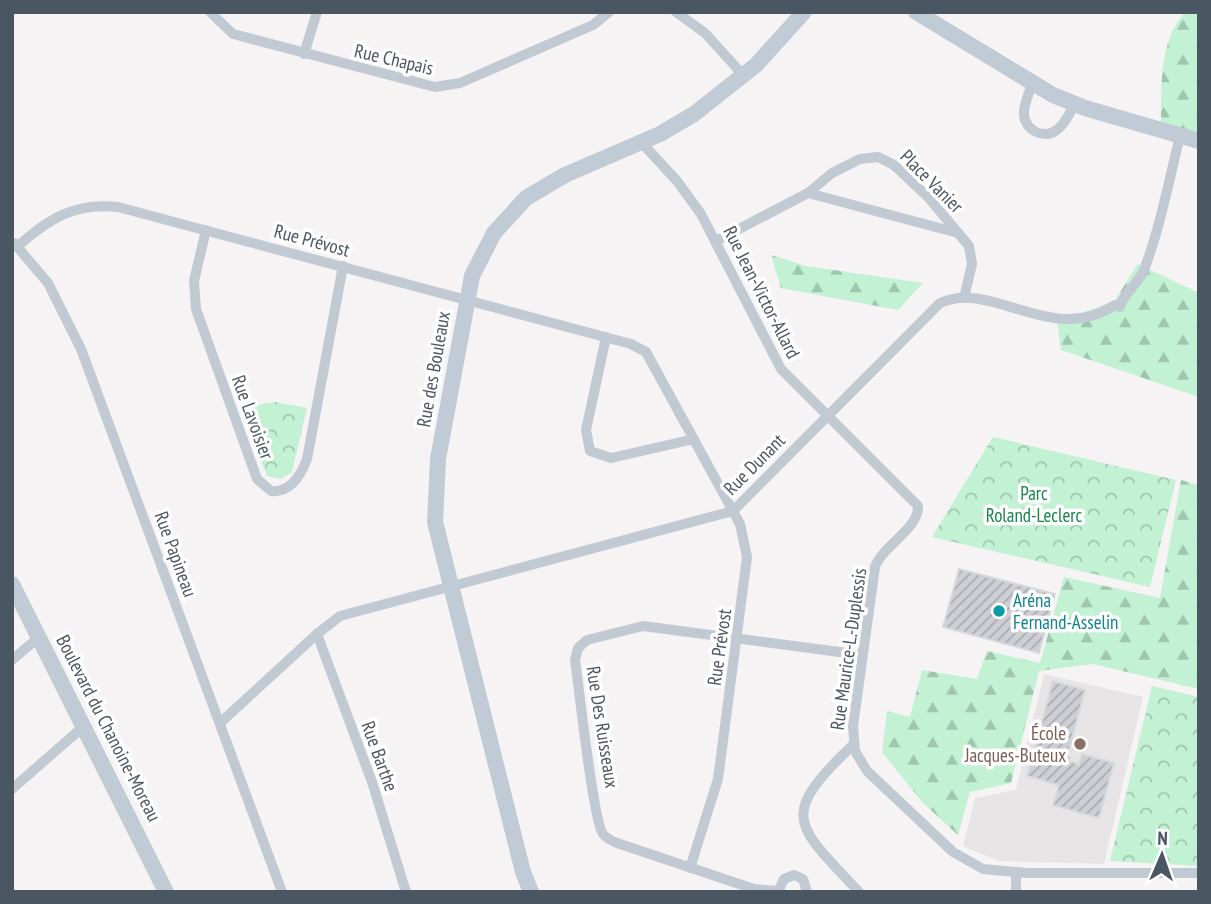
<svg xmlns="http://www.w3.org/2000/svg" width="1211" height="904" font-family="'PT Sans Narrow',sans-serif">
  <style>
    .education { fill: #e6e4e5 }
    .forest { fill: url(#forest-firs) }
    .park { fill: url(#park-crowns) }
    .building { fill: url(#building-hatch); stroke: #d7d9de; stroke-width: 2 }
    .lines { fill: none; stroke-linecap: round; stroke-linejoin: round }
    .street { stroke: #c1cad2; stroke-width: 10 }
    .secondary { stroke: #c1cbd6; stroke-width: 16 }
    .culture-dot { fill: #0f9aa8; stroke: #fff; stroke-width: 2.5 }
    .education-dot { fill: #8d6e63; stroke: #fff; stroke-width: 2.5 }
    .labels { text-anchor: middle; stroke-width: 7; stroke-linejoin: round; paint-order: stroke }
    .street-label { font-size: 19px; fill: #4a5661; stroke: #fff }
    .park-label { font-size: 19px; fill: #16864c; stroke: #fff }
    .culture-label { font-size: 19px; fill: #0d838f; stroke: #fff; text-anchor: start }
    .education-label { font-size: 19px; fill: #785e54; stroke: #fff; text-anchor: end }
  </style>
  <defs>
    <pattern id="forest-firs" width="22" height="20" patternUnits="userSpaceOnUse" patternTransform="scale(1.75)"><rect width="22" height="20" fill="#c2f1d3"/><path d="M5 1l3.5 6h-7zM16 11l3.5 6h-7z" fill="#a0c6af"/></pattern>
    <pattern id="park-crowns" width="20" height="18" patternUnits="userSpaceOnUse" patternTransform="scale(1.75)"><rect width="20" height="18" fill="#c2f1d3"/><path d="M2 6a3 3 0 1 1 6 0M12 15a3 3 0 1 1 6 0" fill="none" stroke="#a0c6af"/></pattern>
    <pattern id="building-hatch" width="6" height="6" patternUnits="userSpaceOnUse" patternTransform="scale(1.75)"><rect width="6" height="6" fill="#cdcfd5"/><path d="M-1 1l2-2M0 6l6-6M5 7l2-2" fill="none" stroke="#a8abb0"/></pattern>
  </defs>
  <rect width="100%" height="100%" fill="#f5f3f3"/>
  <path class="education" d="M1044,674L1143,697L1104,864L999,861L963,846L975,798L1016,790Z"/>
  <g class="forest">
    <path d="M1185,12H1199V139L1161,130C1162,90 1157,44 1185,12Z"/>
    <path d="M771,255L806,266L923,283L898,310L781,288Z"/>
    <path d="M1138,264L1199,293V397L1061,350L1057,321L1114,302Z"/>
    <path d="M1181,480L1199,485V689L1093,664L1039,671L1011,783L970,792L958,835L923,803L882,752L887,711L910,717L922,670L977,679L987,651L1040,663L1064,577L1160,598Z"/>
  </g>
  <g class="park">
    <path d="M275,402L307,408L292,472L281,479L267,476L240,408Z"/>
    <path d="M993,437L1176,480L1150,587L932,537Z"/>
    <path d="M1152,686L1199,697V866L1110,861Z"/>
  </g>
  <g class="building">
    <path d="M959,569L1055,594L1039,653L943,627Z"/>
    <path d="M1053,681L1085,690L1067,757H1070L1069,761L1079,764L1082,754L1114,763L1099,818L1053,805L1059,785L1027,776Z"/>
  </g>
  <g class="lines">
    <g class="street">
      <path d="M210,12L233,34L435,87L460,83L593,25L609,12"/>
      <path d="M676,12L705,33L744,76"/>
      <path d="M304,54L317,12"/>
      <path d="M1032,84C1029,93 1025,102 1024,111C1022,130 1046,142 1059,128C1066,122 1070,112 1075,104"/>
      <path d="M641,142L677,181L701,214L781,369L918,506C919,529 883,545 875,567L853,726L855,751L867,771L953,852L983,869L1027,873H1199"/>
      <path d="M808,193L958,233"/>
      <path d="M206,230L194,281L196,309L257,479L271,491C291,493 301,475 307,459L343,266"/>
      <path d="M716,241L808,193L832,173L860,159L878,157L894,165L928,197L969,246L972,264L964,298"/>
      <path d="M14,243L48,283L81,349L282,892"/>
      <path d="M17,247C48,219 75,202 118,207L631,344L646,352L740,524L747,557L718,779L690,868"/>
      <path d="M606,337L586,430L590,451L611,458L694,439"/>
      <path d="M317,634L372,782L406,892"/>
      <path d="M12,660L39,637"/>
      <path d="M220,723L317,634L340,616L733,511L940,303C993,279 1050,347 1115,305L1120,307C1122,295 1139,283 1144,270C1160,228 1169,180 1180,136"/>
      <path d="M854,744C778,816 794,823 859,892"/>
      <path d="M12,789L84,726"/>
      <path d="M778,891L754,889L617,843C612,841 607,839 603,834C593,821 579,686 575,660L578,648L587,640L643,626L862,655"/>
      <path d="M778,892L784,879L794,875L803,879L807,892"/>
      <path d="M1016,892V872"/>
    </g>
    <g class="secondary">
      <path d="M916,12L1053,95L1085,108L1199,141"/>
      <path d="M12,584L166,892"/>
      <path d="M531,892L523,872L435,522L438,459L472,276L494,233L526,198L565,175L660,134L694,114L756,65L804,12"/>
    </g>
  </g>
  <circle class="culture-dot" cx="999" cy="611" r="7"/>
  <circle class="education-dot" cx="1080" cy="744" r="7"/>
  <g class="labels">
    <g class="street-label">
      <text transform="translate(394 59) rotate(13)" y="7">Rue Chapais</text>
      <text transform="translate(932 181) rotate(45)" y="7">Place Vanier</text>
      <text transform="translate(312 240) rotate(15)" y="7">Rue Prévost</text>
      <text transform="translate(762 292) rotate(63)" y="7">Rue Jean-Victor-Allard</text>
      <text transform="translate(433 369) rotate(-80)" y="7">Rue des Bouleaux</text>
      <text transform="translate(253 417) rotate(70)" y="7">Rue Lavoisier</text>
      <text transform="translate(754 464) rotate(-45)" y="7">Rue Dunant</text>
      <text transform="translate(176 554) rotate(70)" y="7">Rue Papineau</text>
      <text transform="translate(719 647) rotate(-82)" y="7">Rue Prévost</text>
      <text transform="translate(848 649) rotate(-82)" y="7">Rue Maurice-L.-Duplessis</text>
      <text transform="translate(603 727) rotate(81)" y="7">Rue Des Ruisseaux</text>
      <text transform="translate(109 728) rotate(63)" y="7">Boulevard du Chanoine-Moreau</text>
      <text transform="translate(380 756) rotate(70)" y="7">Rue Barthe</text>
    </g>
    <g class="park-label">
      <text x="1034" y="500">Parc<tspan x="1034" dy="22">Roland-Leclerc</tspan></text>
    </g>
    <g class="culture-label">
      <text x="1013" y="607">Aréna<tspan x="1013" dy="22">Fernand-Asselin</tspan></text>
    </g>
    <g class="education-label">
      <text x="1066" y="740">École<tspan x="1066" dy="22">Jacques-Buteux</tspan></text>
    </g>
  </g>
  <rect width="1211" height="904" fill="none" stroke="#4a5661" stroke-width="28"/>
  <g transform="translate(1162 855) rotate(2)" stroke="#ffffff" stroke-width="5" paint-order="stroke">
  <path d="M0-5L12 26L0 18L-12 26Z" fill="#4a5661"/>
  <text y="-10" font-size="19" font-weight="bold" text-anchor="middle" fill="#4a5661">N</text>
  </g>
</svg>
